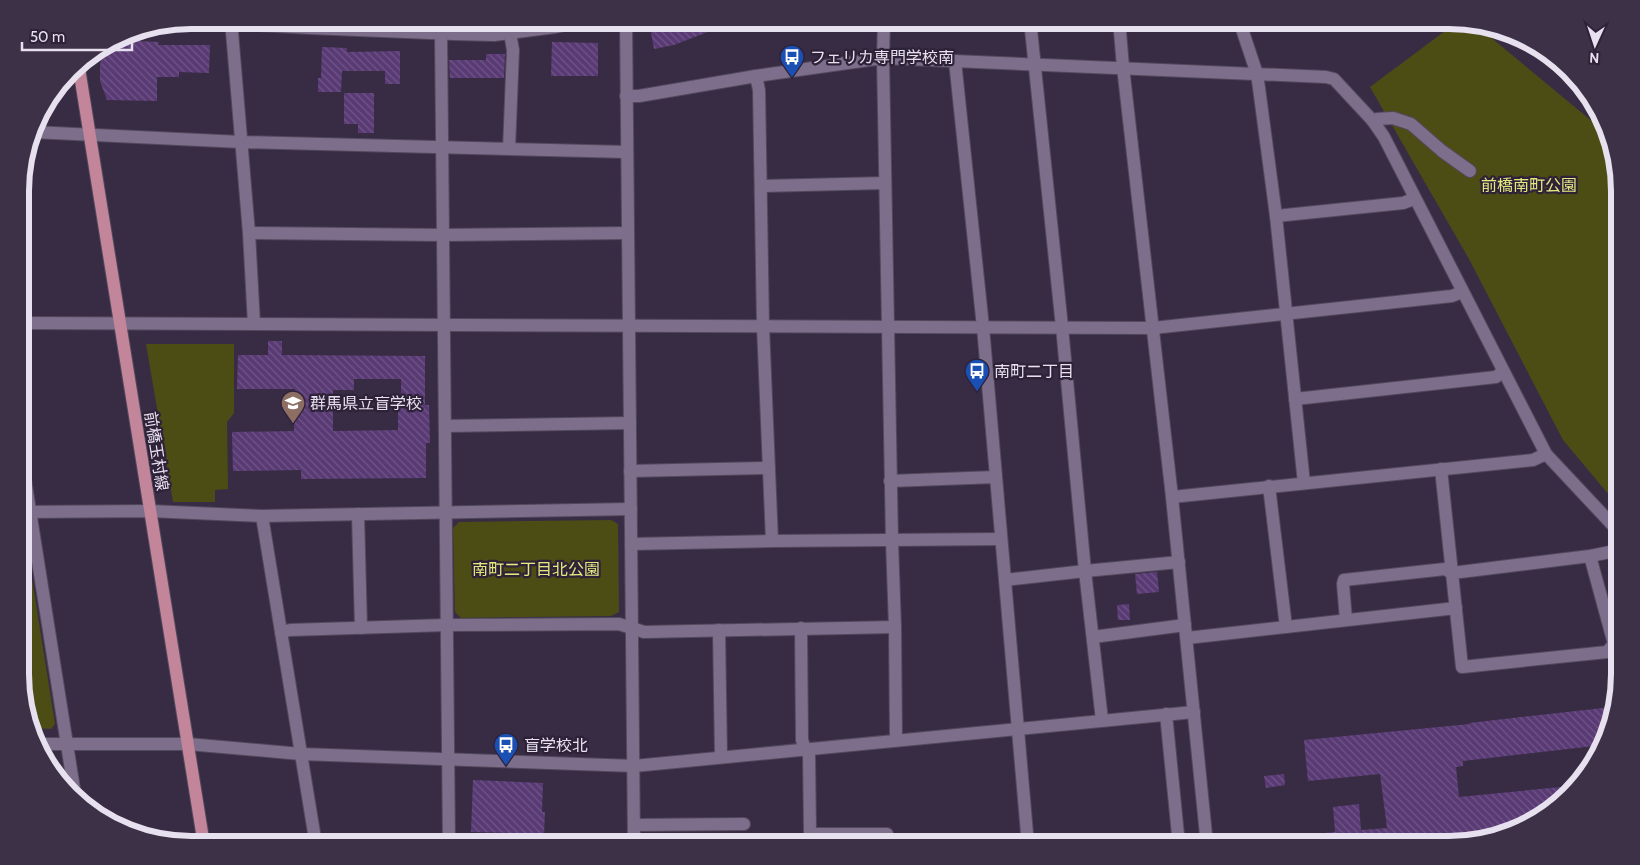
<svg xmlns="http://www.w3.org/2000/svg" width="1640" height="865" font-family="Cabin,'Noto Sans JP',sans-serif">
  <style>
    .park { fill: #4b4d15 }
    .building { fill: url(#building-back-hatch); fill-rule: evenodd }
    .lines { fill: none; stroke-linecap: round; stroke-linejoin: round }
    .minor-casing { stroke: #53495d; stroke-width: 14 }
    .major-casing { stroke: #53495d; stroke-width: 14 }
    .minor { stroke: #7d6f8b; stroke-width: 12 }
    .major { stroke: #c28599; stroke-width: 12 }
    .labels { text-anchor: middle; stroke-width: 4.5; stroke-linejoin: round; paint-order: stroke }
    .poi-label { font-size: 16px; fill: #e7e0ef; stroke: #2e2239; text-anchor: start }
    .park-label { font-size: 16px; fill: #e4e97f; stroke: #2e2239 }
    .street-label { font-size: 16px; fill: #e7e0ef; stroke: #2e2239 }
    .rim { fill: none; stroke: #e7e0ef; stroke-width: 6 }
  </style>
  <defs>
    <pattern id="building-back-hatch" width="6" height="6" patternUnits="userSpaceOnUse" patternTransform="scale(1.25)"><rect width="6" height="6" fill="#593a74"/><path d="M-1 5l2 2M0 0l6 6M5-1l2 2" fill="none" stroke="#715688"/></pattern>
  </defs>
  <rect width="100%" height="100%" fill="#382c44"/>
  <g class="park">
    <path d="M1457,22L1477,26L1605,132L1619,168L1620,508L1563,440L1469,259L1370,87Z"/>
    <path d="M146,344H234V413L227,422L228,489L215,490V502H173Z"/>
    <path d="M611,520L618,524L619,612L611,616L461,618L455,612L453,528L459,522Z"/>
    <path d="M21,521L23,522L55,724L51,729L34,728L21,697Z"/>
  </g>
  <g class="building">
    <path d="M659,20H736V21L674,45L654,49L649,22Z"/>
    <path d="M113,40L159,42L158,45H210L209,73L179,72V77H157V101L107,100L100,81V66L104,46Z"/>
    <path d="M552,42L598,43V76H551Z"/>
    <path d="M322,47L347,48V52L400,51V84H385V71H342L341,92H318V78H321Z"/>
    <path d="M486,54H505L504,78H450L449,60H486Z"/>
    <path d="M344,93H374V133H358V124H344Z"/>
    <path d="M268,341H282V355L425,356V405H429L430,443H426V478L301,479V470L233,471L232,432L294,431L295,389H237L238,355H268ZM354,379H401V405H398V430L333,431V390H354Z"/>
    <path d="M1157,572L1159,592L1137,594L1135,574Z"/>
    <path d="M1129,604L1130,620H1118L1117,605Z"/>
    <path d="M1612,707L1603,745L1463,761V766L1456,767L1459,797L1571,786L1544,816L1495,833L1473,835V840L1461,845H1294L1293,836L1335,832L1333,807L1359,804L1361,830L1387,828L1380,774L1308,781L1304,740L1470,724L1469,723Z"/>
    <path d="M1284,774L1285,785L1266,788L1264,776Z"/>
    <path d="M473,780L543,783L542,812H545L544,834L471,832Z"/>
  </g>
  <g class="lines">
    <defs>
      <g id="minor">
        <path d="M231,20L249,233L254,324"/>
        <path d="M626,20L634,845"/>
        <path d="M884,20L883,58L892,541L895,627L896,740"/>
        <path d="M1030,20L1062,327L1085,571L1102,720"/>
        <path d="M1119,20L1123,67L1172,497L1207,845"/>
        <path d="M1239,20L1257,74L1259,88L1276,216L1304,483"/>
        <path d="M187,21L311,28L455,34L494,35L555,27L589,20"/>
        <path d="M441,34L449,845"/>
        <path d="M955,61L983,327L1028,845"/>
        <path d="M756,76L759,90L763,326L772,541"/>
        <path d="M626,96H639L756,76L883,58L1326,77L1334,79L1373,121L1384,137L1546,454L1620,533"/>
        <path d="M1373,121L1377,119L1393,118L1411,124L1442,151L1470,171"/>
        <path d="M33,132L241,142L627,152"/>
        <path d="M509,149L513,50L510,33"/>
        <path d="M761,186L885,183"/>
        <path d="M1276,216L1403,203L1414,199"/>
        <path d="M249,233L443,235L628,233"/>
        <path d="M21,323L1153,328L1452,296L1462,292"/>
        <path d="M1295,399L1496,377L1503,371"/>
        <path d="M445,426L630,423"/>
        <path d="M21,454L75,795"/>
        <path d="M1441,469L1452,573"/>
        <path d="M630,471L769,468"/>
        <path d="M890,481L996,477"/>
        <path d="M1269,486L1286,627"/>
        <path d="M1172,497L1533,460L1546,454"/>
        <path d="M21,512L150,511L262,516L631,509"/>
        <path d="M358,514L361,628"/>
        <path d="M262,516L316,845"/>
        <path d="M631,544L772,541L1001,539"/>
        <path d="M1590,556L1614,644L1607,652L1462,667L1452,573L1590,556L1620,550"/>
        <path d="M1005,580L1085,571L1179,562"/>
        <path d="M1346,620L1343,584L1344,580L1445,569L1452,573"/>
        <path d="M801,628L802,740L805,749L809,754L810,832L815,834H887"/>
        <path d="M719,630L721,757"/>
        <path d="M281,632L290,630L447,625L619,624L644,632L895,627"/>
        <path d="M1093,637L1185,625"/>
        <path d="M1187,638L1456,608"/>
        <path d="M1166,714L1179,845"/>
        <path d="M41,744H188L301,754L634,766L1194,712"/>
        <path d="M634,825L744,824"/>
      </g>
      <path id="major" d="M78,62L204,845"/>
    </defs>
    <use href="#minor" class="minor-casing"/>
    <use href="#major" class="major-casing"/>
    <use href="#minor" class="minor"/>
    <use href="#major" class="major"/>
  </g>
  <defs>
    <symbol id="bus-pin" viewBox="-11 -11 22 30"><path d="M0 17L-7.5 6A9.5 9.5 0 1 1 7.5 6Z" fill="#1a4fb4" stroke="#2e2239"/><path d="M-5-6H5V4H4V6H2V4H-2V6H-4V4H-5ZM-3.5-4V0h7V-4ZM-3.5 1.2v1.5H-2V1.2ZM2 1.2v1.5H3.5V1.2Z" fill="#fff"/></symbol>
    <symbol id="school-pin" viewBox="-11 -11 22 30"><path d="M0 17L-7.5 6A9.5 9.5 0 1 1 7.5 6Z" fill="#8d6e63" stroke="#2e2239"/><path d="M0-5L7-2L0 1L-7-2ZM-4 1L0 2.5L4 1V4Q0 6-4 4Z" fill="#fff"/></symbol>
  </defs>
  <g fill-rule="evenodd">
    <use href="#bus-pin" x="778" y="43" width="28" height="38"/>
    <use href="#bus-pin" x="963" y="357" width="28" height="38"/>
    <use href="#school-pin" x="279" y="389" width="28" height="38"/>
    <use href="#bus-pin" x="492" y="731" width="28" height="38"/>
  </g>
  <g class="labels">
    <g class="poi-label">
      <text x="810" y="63">フェリカ専門学校南</text>
      <text x="994" y="377">南町二丁目</text>
      <text x="310" y="409">群馬県立盲学校</text>
      <text x="524" y="751">盲学校北</text>
    </g>
    <g class="park-label">
      <text x="1529" y="191">前橋南町公園</text>
      <text x="536" y="575">南町二丁目北公園</text>
    </g>
    <g class="street-label">
      <text transform="translate(157 451) rotate(81)" y="6">前橋玉村線</text>
    </g>
  </g>
  <path d="M0 0H1640V865H0ZM191 29H1449A162 162 0 0 1 1611 191V674A162 162 0 0 1 1449 836H191A162 162 0 0 1 29 674V191A162 162 0 0 1 191 29Z" fill="#3d3148" fill-rule="evenodd"/>
  <path class="rim" d="M191 29H1449A162 162 0 0 1 1611 191V674A162 162 0 0 1 1449 836H191A162 162 0 0 1 29 674V191A162 162 0 0 1 191 29Z"/>
  <g transform="translate(1595 45) rotate(183)" stroke="#2e2239" stroke-width="4" paint-order="stroke">
  <path d="M0-4L9 19L0 12L-9 19Z" fill="#e7e0ef"/>
  <text y="-8" font-size="14" font-weight="bold" text-anchor="middle" fill="#e7e0ef">N</text>
  </g>
  <path d="M22 42v8h110v-8" fill="none" stroke="#e7e0ef" stroke-width="2.5"/>
  <text x="30" y="42" font-size="15" fill="#e7e0ef" stroke="#2e2239" stroke-width="4" paint-order="stroke">50 m</text>
</svg>
